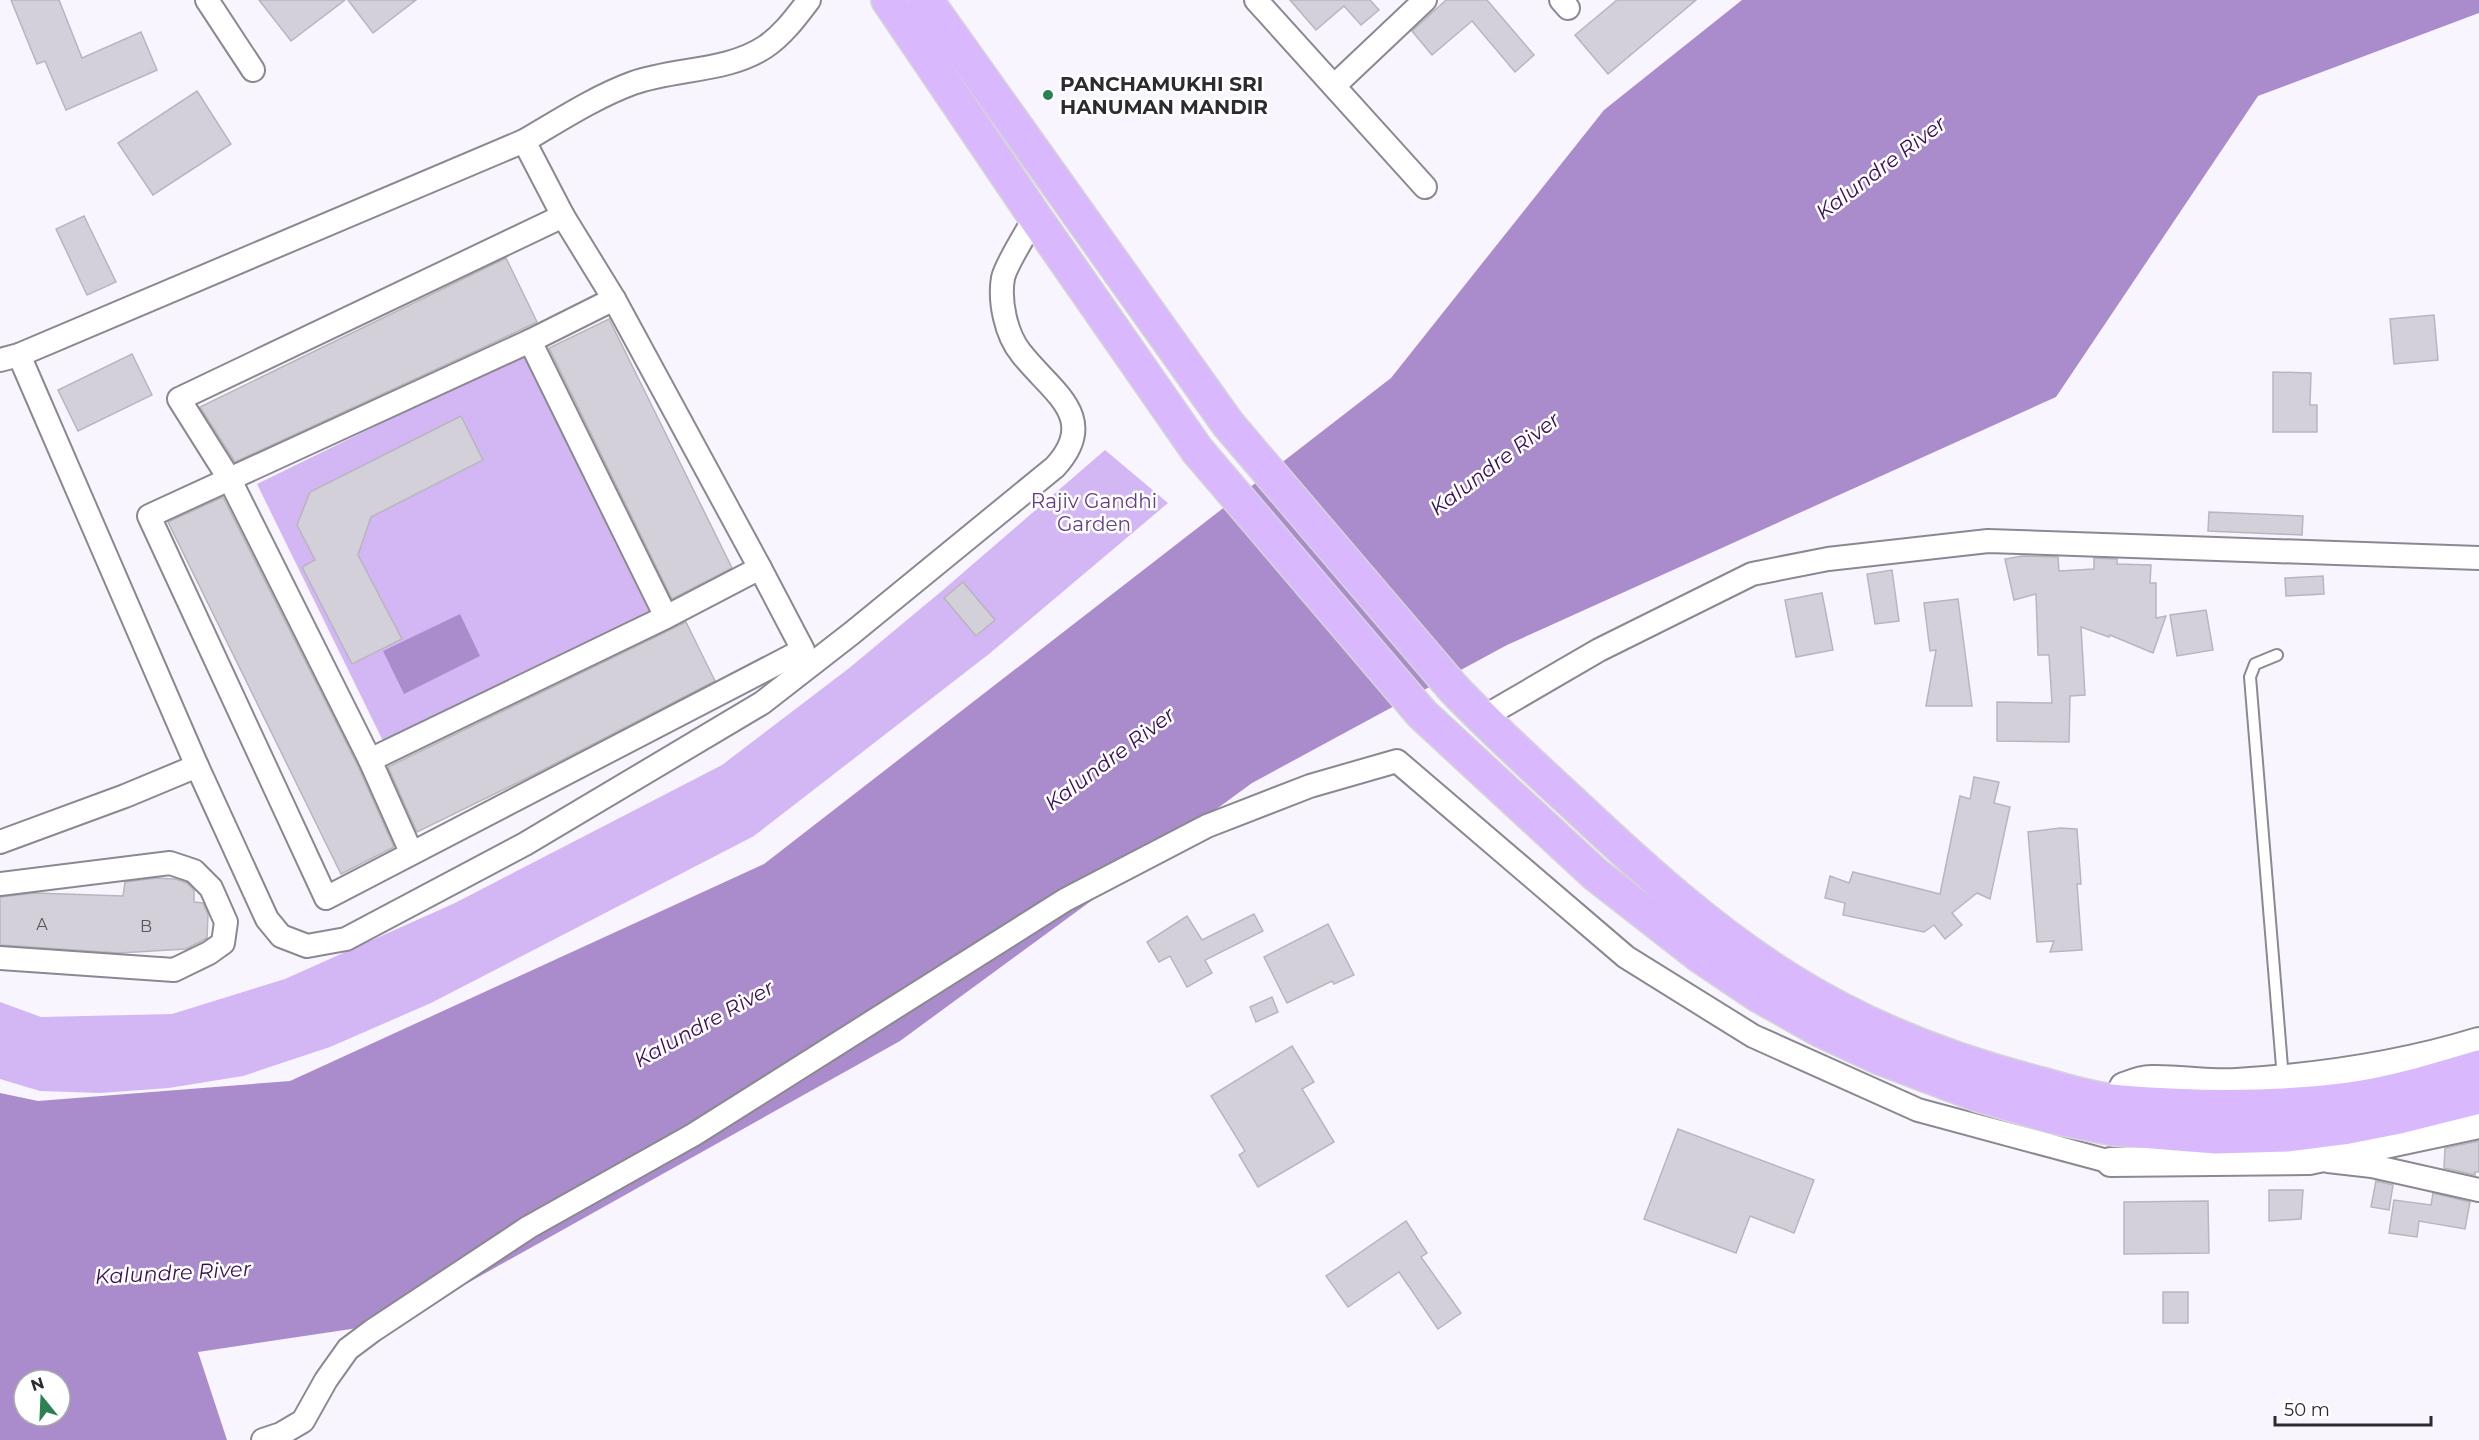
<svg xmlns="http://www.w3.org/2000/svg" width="2479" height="1440" font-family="Montserrat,sans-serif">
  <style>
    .green { fill: #d3b7f5 }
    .water { fill: #aa8ccc; fill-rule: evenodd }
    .building { fill: #d4d0d9; stroke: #b9b5be; stroke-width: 1.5 }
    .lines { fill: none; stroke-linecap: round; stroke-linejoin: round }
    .service-casing { stroke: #8c8891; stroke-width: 14 }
    .minor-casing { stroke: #8c8891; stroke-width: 26 }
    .tertiary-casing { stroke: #8c8891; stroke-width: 32 }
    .trunk-casing { stroke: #d5d5d5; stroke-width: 36 }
    .service { stroke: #fff; stroke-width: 10 }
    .minor { stroke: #fff; stroke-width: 22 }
    .tertiary { stroke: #fff; stroke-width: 28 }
    .trunk { stroke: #dab8fe; stroke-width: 33 }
    .poi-dot { fill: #2d8052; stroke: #fff; stroke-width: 2 }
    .labels { text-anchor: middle; stroke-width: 5; stroke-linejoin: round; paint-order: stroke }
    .number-label { font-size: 16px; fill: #57545a }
    .poi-label { font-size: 20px; font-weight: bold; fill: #2d2b2f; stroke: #fff; text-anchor: start }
    .park-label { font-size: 20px; fill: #643c8a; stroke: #fff }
    .water-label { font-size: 21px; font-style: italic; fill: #3b0f5c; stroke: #fff }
  </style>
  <rect width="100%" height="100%" fill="#f9f5fe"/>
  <g class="green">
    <path d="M523,354L650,614L384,743L257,484Z"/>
    <path d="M1105,450L1168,503L989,654L754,836L431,1003L330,1047L243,1076L169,1088L100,1093L40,1091L0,1079V1002L41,1017L172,1014L285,979L455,903L722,765L848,669L943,590Z"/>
  </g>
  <g class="water">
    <path d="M1742,0H2479V13L2258,96L2056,397L1507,645L1252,783L900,1041L398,1322L198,1352L227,1440H0V1093L38,1101L290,1081L764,864L1391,378L1604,110ZM24,1380H60V1416H24Z"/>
    <path d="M460,614L480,656L404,694L383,651Z"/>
  </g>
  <g class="building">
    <path d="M11,0H59L82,58L141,32L157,70L66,110L45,61L37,64Z"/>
    <path d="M259,0H345L291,41Z"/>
    <path d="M348,0H416L373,33Z"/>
    <path d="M1290,0H1370L1379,10L1361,25L1344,6L1316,30Z"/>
    <path d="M1446,0H1487L1534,55L1515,72L1472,21L1432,55L1412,31Z"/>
    <path d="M1617,0H1696L1608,74L1575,35Z"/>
    <path d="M197,91L231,144L153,195L118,143Z"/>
    <path d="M84,216L116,282L87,295L56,229Z"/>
    <path d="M506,258L537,322L493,343L235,462L200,407Z"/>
    <path d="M2434,315L2438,360L2394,364L2390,319Z"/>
    <path d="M609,319L732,568L672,599L549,348Z"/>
    <path d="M132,354L152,395L78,431L58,390Z"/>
    <path d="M2273,372L2311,373L2310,405H2317V432H2273Z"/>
    <path d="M461,416L483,460L371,517L358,555L402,639L352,664L302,567L315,560L297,525L310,492Z"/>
    <path d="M223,497L358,766L394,847L341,874L168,522Z"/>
    <path d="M2209,512L2303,516L2302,535L2208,531Z"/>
    <path d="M2022,556L2058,557L2059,571L2094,569V558L2117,559V564L2151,565L2150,583H2156V618L2166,616L2153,653L2110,635L2109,637L2081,627L2085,695L2070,696L2069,742L1997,741V702L2052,703L2049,655H2038L2036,594L2014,600L2005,559Z"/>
    <path d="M1892,570L1899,621L1875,624L1867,574Z"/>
    <path d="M2323,576L2324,594L2286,596L2285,578Z"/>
    <path d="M963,582L995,620L976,636L944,598Z"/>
    <path d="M1822,593L1833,650L1796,657L1785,600Z"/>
    <path d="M1958,599L1972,706H1926L1936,650L1930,651L1924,603Z"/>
    <path d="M2206,610L2213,650L2177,656L2170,615Z"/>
    <path d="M686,622L715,681L531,776L417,832L388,767Z"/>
    <path d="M1974,777L1999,782L1994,803L2010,807L1990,899L1977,893L1952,913L1962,925L1945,939L1934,925L1924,932L1843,915L1845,903L1825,898L1830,876L1849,883L1853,872L1940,894L1960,796L1970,799Z"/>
    <path d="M2060,828L2077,829L2081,884H2077L2082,950L2050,952L2054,941L2037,942L2028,832Z"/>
    <path d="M156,878L175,879L187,883L194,890V902L203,903L208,915L207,938L186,949L119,953L0,945V897L35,893L123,896L125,882Z"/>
    <path d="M1254,914L1263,931L1205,960L1212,973L1187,987L1170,956L1159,962L1147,942L1187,916L1202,940Z"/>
    <path d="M1328,924L1354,975L1334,984L1332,981L1287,1003L1264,957Z"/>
    <path d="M1272,997L1278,1012L1256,1022L1250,1007Z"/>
    <path d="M1292,1046L1314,1082L1302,1089L1334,1142L1258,1187L1239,1155L1245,1151L1211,1096Z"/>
    <path d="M1678,1129L1814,1180L1794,1233L1750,1216L1736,1253L1644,1219Z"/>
    <path d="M2479,1141V1172H2475V1175L2444,1168L2445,1148Z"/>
    <path d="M2376,1181L2393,1185L2389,1210L2371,1207Z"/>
    <path d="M2269,1190H2303L2301,1219L2269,1221Z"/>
    <path d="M2433,1193L2470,1202L2465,1229L2419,1221L2417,1237L2389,1233L2394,1200L2431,1205Z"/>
    <path d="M2208,1201L2209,1253L2124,1254V1202Z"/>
    <path d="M1406,1221L1427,1253L1421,1257L1461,1313L1438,1329L1399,1272L1348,1307L1326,1276Z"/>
    <rect x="2163" y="1292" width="25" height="31"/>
  </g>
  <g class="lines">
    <defs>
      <path id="service" d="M2277,655L2255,664L2250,677L2283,1079"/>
      <g id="minor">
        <path d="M207,0L253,70"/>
        <path d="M1256,0L1425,187"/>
        <path d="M1561,0L1568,8"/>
        <path d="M1334,86L1425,0"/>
        <path d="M614,299L760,568"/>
        <path d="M530,341L614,299L563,216"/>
        <path d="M19,355L197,766L267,919L281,936L307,946L346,939L525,844L762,703L852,633L1055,467C1101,417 1050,391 1021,353C1006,335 999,301 1003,278C1006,264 1027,232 1035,217"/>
        <path d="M0,360L19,355L524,141C560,120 595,97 633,83C675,68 727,72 765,47C783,35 796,17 809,0"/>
        <path d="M1482,718L1599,650L1752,574L1828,559L1988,541L2479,558"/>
        <path d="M370,760L666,617L760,568L803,650L326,898L149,516L530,341L666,617"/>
        <path d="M0,842L125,796L197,766"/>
        <path d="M411,852L370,760L230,480L179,399L563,216L524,141"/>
        <path d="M0,884L170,863L194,871L211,888L226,922L223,943L209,953L174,970L0,958"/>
        <path d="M2328,1161L2372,1166L2479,1190"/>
        <path d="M263,1440L281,1434L303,1421L326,1380L348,1349L372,1331L529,1227L693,1135L1065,900L1207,826L1310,786L1397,761L1626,957L1753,1036L1918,1110L2111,1162"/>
      </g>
      <g id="tertiary">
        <path d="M2118,1102L2124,1087C2132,1084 2142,1080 2150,1080C2179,1079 2208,1085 2237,1083C2318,1078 2401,1066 2479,1042"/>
        <path d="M2111,1162L2309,1160L2479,1124"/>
      </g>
      <g id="trunk">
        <path d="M888,0L1035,217L1197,450L1422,714L1595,874L1700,956L1758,995L1822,1031L1880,1058L1978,1095L2053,1117L2115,1129L2216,1137L2288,1135L2343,1128L2399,1117L2479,1097"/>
        <path d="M926,0L1228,424L1453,688C1492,729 1534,767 1575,805C1642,868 1710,930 1788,979C1865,1028 1952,1061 2041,1084C2067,1091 2094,1100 2121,1102C2196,1108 2274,1109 2349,1099C2393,1093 2436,1080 2479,1067"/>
      </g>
    </defs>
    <use href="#service" class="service-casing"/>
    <use href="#minor" class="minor-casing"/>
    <use href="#tertiary" class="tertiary-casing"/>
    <use href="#trunk" class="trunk-casing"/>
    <use href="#service" class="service"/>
    <use href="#minor" class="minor"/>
    <use href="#tertiary" class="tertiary"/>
    <use href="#trunk" class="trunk"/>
  </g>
  <circle class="poi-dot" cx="1048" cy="95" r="6"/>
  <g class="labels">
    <g class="number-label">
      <text x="42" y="930">A</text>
      <text x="146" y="932">B</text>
    </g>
    <g class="poi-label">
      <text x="1060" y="91">PANCHAMUKHI SRI<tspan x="1060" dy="23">HANUMAN MANDIR</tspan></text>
    </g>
    <g class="park-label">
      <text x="1094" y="508">Rajiv Gandhi<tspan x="1094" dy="23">Garden</tspan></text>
    </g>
    <g class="water-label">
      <text transform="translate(1881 168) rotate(-37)" y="7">Kalundre River</text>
      <text transform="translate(1495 464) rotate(-37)" y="7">Kalundre River</text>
      <text transform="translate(1110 759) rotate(-37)" y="7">Kalundre River</text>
      <text transform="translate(704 1024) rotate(-29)" y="7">Kalundre River</text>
      <text transform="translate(173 1273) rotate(-3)" y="7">Kalundre River</text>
    </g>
  </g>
  <g transform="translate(42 1398) rotate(342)"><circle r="28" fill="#ffffff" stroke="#abaaac" stroke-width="1.5"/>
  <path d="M0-4.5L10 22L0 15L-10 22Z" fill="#2d8052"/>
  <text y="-9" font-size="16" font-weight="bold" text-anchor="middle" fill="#2d2b2f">N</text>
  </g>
  <path d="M2275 1416v9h156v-9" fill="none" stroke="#2d2b2f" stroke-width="3"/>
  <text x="2284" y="1416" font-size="18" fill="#2d2b2f" stroke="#ffffff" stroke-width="4.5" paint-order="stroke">50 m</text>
</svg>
